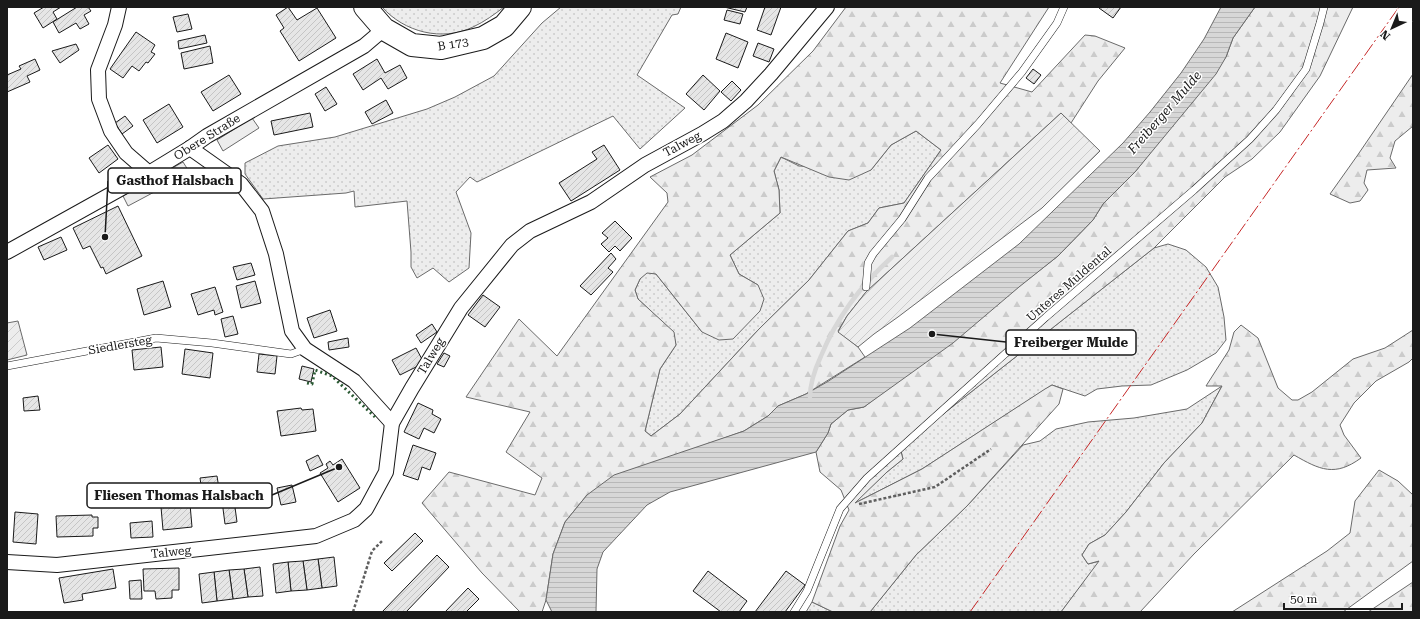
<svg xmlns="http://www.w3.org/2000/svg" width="1420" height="619" font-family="'Roboto Serif',serif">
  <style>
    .grass { fill: url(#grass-dots); stroke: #6a6a6a }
    .forest { fill: url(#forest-firs); stroke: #6a6a6a; fill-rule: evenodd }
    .garden { fill: url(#garden-furrows); stroke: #6a6a6a }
    .built { fill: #ededed; stroke: #6a6a6a }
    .water { fill: url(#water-rules); stroke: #6a6a6a }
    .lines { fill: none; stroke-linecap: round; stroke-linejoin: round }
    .stream { stroke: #d7d7d7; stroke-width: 4.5 }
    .building { fill: url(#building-hatch); stroke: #1a1a1a }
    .lane-casing { stroke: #1a1a1a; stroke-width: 8 }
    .street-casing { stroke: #1a1a1a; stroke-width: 16 }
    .primary-casing { stroke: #1a1a1a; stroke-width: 24 }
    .path { stroke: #5f5f5f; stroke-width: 2.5; stroke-dasharray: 3 2; stroke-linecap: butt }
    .lane { stroke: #fff; stroke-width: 7 }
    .street { stroke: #fff; stroke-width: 14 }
    .primary { stroke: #fff; stroke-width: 22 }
    .hedge { stroke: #2b5a34; stroke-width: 3; stroke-dasharray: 2 3; stroke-linecap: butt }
    .power { stroke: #c62828; stroke-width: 1; stroke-dasharray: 14 3 2 3; stroke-linecap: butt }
    .labels { text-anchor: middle; stroke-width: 3; stroke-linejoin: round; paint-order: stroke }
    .street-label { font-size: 12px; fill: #1a1a1a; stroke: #fff }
    .water-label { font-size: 13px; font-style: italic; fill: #1a1a1a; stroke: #fff }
    .leader { fill: none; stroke: #1a1a1a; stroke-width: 1.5 }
    .callout-dot { fill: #1a1a1a; stroke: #fff; stroke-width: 1.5 }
    .callout { fill: #fff; stroke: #1a1a1a; stroke-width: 1.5 }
    .callout-label { font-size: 13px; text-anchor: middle; font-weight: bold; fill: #1a1a1a }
  </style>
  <defs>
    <pattern id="grass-dots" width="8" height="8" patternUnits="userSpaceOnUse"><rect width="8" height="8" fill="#ededed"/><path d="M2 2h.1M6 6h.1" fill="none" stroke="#cbcbcb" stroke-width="1.8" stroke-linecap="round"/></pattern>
    <pattern id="forest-firs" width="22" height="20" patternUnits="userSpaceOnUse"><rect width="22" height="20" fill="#ededed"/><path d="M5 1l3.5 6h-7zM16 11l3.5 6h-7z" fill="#cbcbcb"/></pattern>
    <pattern id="garden-furrows" width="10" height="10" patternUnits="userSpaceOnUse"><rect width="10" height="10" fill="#ededed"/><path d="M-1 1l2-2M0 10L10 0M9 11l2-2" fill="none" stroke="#cbcbcb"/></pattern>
    <pattern id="water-rules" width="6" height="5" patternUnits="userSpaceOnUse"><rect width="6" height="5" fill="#d7d7d7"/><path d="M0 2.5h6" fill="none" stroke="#b8b8b8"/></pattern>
    <pattern id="building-hatch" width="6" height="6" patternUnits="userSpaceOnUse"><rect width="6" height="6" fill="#e6e6e6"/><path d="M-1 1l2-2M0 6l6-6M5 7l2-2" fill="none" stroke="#c5c5c5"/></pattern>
  </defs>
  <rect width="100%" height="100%" fill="#fff"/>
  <g class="grass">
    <path d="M382,7H504C495,14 484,22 473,27C442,42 404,32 382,7Z"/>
    <path d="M561,7H681L678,14L672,15L637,75L685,108L640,149L613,116L477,182L470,177L456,192L471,233L469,268L449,282L433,268L417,278L411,267V252L407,201L355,207L354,191L346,193L263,199L245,174V163L278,146L335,137L427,109L455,97L494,76L542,23Z"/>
    <path d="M916,131L941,150L904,203L879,208L868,223L848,231L809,280L759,329L680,414L651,436L645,431L660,369L676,345L673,332L638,299L635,290L640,279L647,272L656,274L702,332L758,285L739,274L730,255L780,213L779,190L774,171L781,157L799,166L871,170L891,145Z"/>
    <path d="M1168,244L1186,250L1206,267L1218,287L1224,317L1226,340L1216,353L1187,370L1151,385L1122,386L1097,389L1085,396L1052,385L922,469L853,504L887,472L903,459L900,448L1154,248Z"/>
    <path d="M1222,386L1202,423L1164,463L1126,512L1105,535L1089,544L1082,555L1088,564L1100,561L1061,612H870L916,555L967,506L1023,445L1040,441L1056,429L1088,422L1134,418L1187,409Z"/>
    <path d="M812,602L833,612H806Z"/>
  </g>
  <g class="forest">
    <path d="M846,7H1049L1000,83L1032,92L1085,35L1095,36L1125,48L1098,81L1071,123L1061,113L866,292L847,316L838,331L858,347L865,357L806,394L778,406L768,416L744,431L674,456L587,495L565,522L553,554L546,600L542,612H520L482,573L422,503L449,472L535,495L542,478L506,452L530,412L466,397L519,319L557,356L668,202L667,193L650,177L692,155L758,105L813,51ZM916,131L941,150L904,203L879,208L868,223L848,231L809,280L759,329L680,414L651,436L645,431L660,369L676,345L674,332L638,299L635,290L640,279L647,273L656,274L702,332L719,340L733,339L760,311L764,299L758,285L739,274L730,255L780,213L779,190L774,171L781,157L829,177L849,180L871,170L891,145Z"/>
    <path d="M1255,7H1353L1320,76L1280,132L1252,159L1225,177L1154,248L900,448L903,459L887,472L855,503L922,469L1045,389L1052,385L1063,389L1059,404L967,506L916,555L870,612H833L812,602L840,526L849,510L841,490L820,472L816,452L828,433L831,424L848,410L864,407L1058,256L1093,220L1103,204L1135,172L1226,57L1233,38Z"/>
    <path d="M1413,74V126L1395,141L1390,158L1396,168L1367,170L1364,183L1368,190L1360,201L1350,203L1330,194L1357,156Z"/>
    <path d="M1241,325L1258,338L1278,388L1292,400H1298L1312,392L1353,359L1385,348L1413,330V358L1409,362L1376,381L1354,403L1340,425L1344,435L1361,458C1335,477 1320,470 1294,455L1194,554L1140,612H1061L1099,561L1088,564L1082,555L1089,544L1105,535L1126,512L1164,463L1202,423L1222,386H1206L1229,350L1234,332Z"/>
    <path d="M1379,470L1398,481L1413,495V561L1343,612H1232L1327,551L1350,533L1355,501Z"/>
    <path d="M1413,582V612H1368Z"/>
  </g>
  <g class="garden">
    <path d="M1061,113L1100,151L1042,208L898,317L874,334L858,347L838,332L847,316L866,292Z"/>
    <path d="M18,321L27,355L7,360V323Z"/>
  </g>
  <g class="built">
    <path d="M252,118L259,128L223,151L217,140Z"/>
    <path d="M183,162L190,173L128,206L123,196Z"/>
  </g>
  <path class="water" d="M1221,7H1255L1233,38L1226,57L1216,74L1135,172L1103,204L1093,220L1058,256L1019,287L953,343L864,407L848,410L831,424L828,433L816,452L670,492L647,505L603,552L597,569L596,612H552L546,600L553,554L565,522L587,495L614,475L744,431L768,416L778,406L806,394L827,382L910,328L1019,244L1123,143L1150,112L1181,73L1204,39Z"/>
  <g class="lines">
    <path class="stream" d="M810,397C810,383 815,369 821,356C837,317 861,285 892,257"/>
  </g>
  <g class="building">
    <path d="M44,7H61L53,12L57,19L43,28L34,13Z"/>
    <path d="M77,7H88L91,11L84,15L89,24L80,29L76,23L59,33L53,22Z"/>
    <path d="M288,7L297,20L317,8L336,38L299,61L280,31L284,28L276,15Z"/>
    <path d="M724,7H747L745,12Z"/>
    <path d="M765,7H781L771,35L757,30Z"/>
    <path d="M1100,7H1121L1113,18L1099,8Z"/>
    <path d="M727,10L743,14L740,24L724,20Z"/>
    <path d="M188,14L192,29L177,32L173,17Z"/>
    <path d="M136,32L155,45L151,52L155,54L148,63L146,62L139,71L132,66L123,78L110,69Z"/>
    <path d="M726,33L748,42L738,68L716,59Z"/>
    <path d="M205,35L207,43L179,49L178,41Z"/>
    <path d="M758,43L774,49L769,62L753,56Z"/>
    <path d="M76,44L79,50L60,63L52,51Z"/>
    <path d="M210,46L213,63L184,69L181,53Z"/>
    <path d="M35,59L40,70L27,76L30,82L7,92V75L21,69L19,66Z"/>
    <path d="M377,59L385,73L400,65L407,78L388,89L381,78L363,90L353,74Z"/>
    <path d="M1033,69L1041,75L1034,84L1026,78Z"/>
    <path d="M229,75L241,94L213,111L201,92Z"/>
    <path d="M703,75L720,91L704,110L686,94Z"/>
    <path d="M732,81L741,90L731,101L721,92Z"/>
    <path d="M326,87L337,104L325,111L315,94Z"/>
    <path d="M386,100L393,113L372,124L365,112Z"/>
    <path d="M169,104L183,127L157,143L143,120Z"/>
    <path d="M310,113L313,127L274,135L271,121Z"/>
    <path d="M125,116L133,126L122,134L115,123Z"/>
    <path d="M108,145L118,159L99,173L89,158Z"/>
    <path d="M604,145L620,170L571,201L559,183L597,159L592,152Z"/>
    <path d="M118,206L142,256L106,274L103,267L101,268L90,246L83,249L73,228Z"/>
    <path d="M615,221L632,238L620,251L615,246L609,252L601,244L608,238L602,233Z"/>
    <path d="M61,237L67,250L44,260L38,247Z"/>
    <path d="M611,253L616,259L608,268L613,272L591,295L580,286Z"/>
    <path d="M251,263L255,275L237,280L233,267Z"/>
    <path d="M163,281L171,307L144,315L137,289Z"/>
    <path d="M255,281L261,303L241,308L236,286Z"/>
    <path d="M215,287L223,312L215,315L214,310L198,315L191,294Z"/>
    <path d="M483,295L500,307L485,327L468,315Z"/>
    <path d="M330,310L337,331L314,338L307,318Z"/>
    <path d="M233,316L238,334L225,337L221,319Z"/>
    <path d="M432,324L437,332L421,343L416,335Z"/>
    <path d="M348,338L349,347L329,350L328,342Z"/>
    <path d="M161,347L163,367L134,370L132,350Z"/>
    <path d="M416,348L424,363L400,375L392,360Z"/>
    <path d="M185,349L213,353L210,378L182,374Z"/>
    <path d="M444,353L450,356L444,367L437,364Z"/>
    <path d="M259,354L277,356L275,374L257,372Z"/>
    <path d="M302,366L314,369L311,382L299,379Z"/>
    <path d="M38,396L40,410L24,411L23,398Z"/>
    <path d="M418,403L433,410L432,414L441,419L434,433L424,428L419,439L404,432Z"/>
    <path d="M301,408L302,410L313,409L316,431L281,436L277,411Z"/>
    <path d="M413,445L436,453L430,470L422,467L418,480L403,475Z"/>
    <path d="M318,455L323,465L310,471L306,461Z"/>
    <path d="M342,459L360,488L338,502L320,473L328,468L326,464L330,461L333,465Z"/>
    <path d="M217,476L220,495L203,499L200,478Z"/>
    <path d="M292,485L296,502L281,505L277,488Z"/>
    <path d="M234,500L237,522L225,524L222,501Z"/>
    <path d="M190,504L192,527L163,530L161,507Z"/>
    <path d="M15,512L38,514L36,544L13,542Z"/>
    <path d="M92,515V517H98V528H93V536L57,537L56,516Z"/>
    <path d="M152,521L153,537L131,538L130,523Z"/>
    <path d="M415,533L423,541L392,571L384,563Z"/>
    <path d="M437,555L449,567L406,612H382Z"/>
    <path d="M334,557L337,586L322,588L318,559Z"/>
    <path d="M318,559L322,588L307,590L303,561Z"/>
    <path d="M303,561L307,590L291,591L288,562Z"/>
    <path d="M288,562L291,591L276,593L273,564Z"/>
    <path d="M260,567L263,596L248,597L244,569Z"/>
    <path d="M179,568V590H172V598L156,599L155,591H144L143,569Z"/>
    <path d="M113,569L116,588L82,594L83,600L64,603L59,578Z"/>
    <path d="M244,569L248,597L233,599L229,570Z"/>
    <path d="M229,570L233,599L217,601L214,572Z"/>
    <path d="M708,571L747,601L739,612H721L693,591Z"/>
    <path d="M786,571L805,585L785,612H755Z"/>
    <path d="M214,572L217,601L202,603L199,574Z"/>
    <path d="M141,580L142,599H130L129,581Z"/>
    <path d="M468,588L479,599L466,612H445Z"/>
  </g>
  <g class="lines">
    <defs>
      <g id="lane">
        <path d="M866,287L868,263L873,254L902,219L928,178L978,124L1022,72L1057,23L1064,7"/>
        <path d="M7,366L156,338L212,343L291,354L305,349"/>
        <path d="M794,612L807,591L840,509L867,478L1046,317L1194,190L1250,139L1276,110L1306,69L1320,23L1324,7"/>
      </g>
      <g id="street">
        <path d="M119,7L115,25L98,70L99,99L111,131L126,153L149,173"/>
        <path d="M190,148L241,184L262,211L276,254L292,331L305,349L354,381L392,423"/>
        <path d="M7,252L149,173L190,148L207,136L364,46L384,29"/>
        <path d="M7,562L57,565L316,536L354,520L366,509L386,472L392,423L412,388L461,308L512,245L530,231L591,202L645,165L702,134L723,121L746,101L771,74L827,7"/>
      </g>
      <path id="primary" d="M365,7L384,29L412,45L441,48L483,38L504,26L520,7"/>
    </defs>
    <use href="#lane" class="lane-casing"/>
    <use href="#street" class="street-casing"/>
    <use href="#primary" class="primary-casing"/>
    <g class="path">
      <path d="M859,504L935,487L991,449"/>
      <path d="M353,612L372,551L383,540"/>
    </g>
    <use href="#lane" class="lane"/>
    <use href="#street" class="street"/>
    <use href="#primary" class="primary"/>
    <path class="hedge" d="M307,383L312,384L315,370L332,376L375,417"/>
    <path class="power" d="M970,612L1399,7"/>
  </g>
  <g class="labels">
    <g class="street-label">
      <text transform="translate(453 44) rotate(-9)" y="4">B 173</text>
      <text transform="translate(207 137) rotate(-32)" y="4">Obere Straße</text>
      <text transform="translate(682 144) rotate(-28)" y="4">Talweg</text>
      <text transform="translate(1069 284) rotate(-41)" y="4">Unteres Muldental</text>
      <text transform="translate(120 345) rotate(-10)" y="4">Siedlersteg</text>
      <text transform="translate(431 356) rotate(-59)" y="4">Talweg</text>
      <text transform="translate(171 552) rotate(-6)" y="4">Talweg</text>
    </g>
    <g class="water-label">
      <text transform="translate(1164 112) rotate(-49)" y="5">Freiberger Mulde</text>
    </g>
  </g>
  <path class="leader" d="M105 237L108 181M932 334L1006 342M339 467L272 495"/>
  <g class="callout-dot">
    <circle cx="105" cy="237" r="4"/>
    <circle cx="932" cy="334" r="4"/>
    <circle cx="339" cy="467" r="4"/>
  </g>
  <g class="callout">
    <rect x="108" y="168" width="133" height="25" rx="4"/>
    <rect x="1006" y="330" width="130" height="25" rx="4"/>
    <rect x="87" y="483" width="185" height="25" rx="4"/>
  </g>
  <g class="callout-label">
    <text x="175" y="185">Gasthof Halsbach</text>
    <text x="1071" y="347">Freiberger Mulde</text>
    <text x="179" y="500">Fliesen Thomas Halsbach</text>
  </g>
  <rect width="1420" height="619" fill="none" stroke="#1a1a1a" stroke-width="16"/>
  <g transform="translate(1392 28) rotate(224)" stroke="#ffffff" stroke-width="3" paint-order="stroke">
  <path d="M0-3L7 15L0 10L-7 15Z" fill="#1a1a1a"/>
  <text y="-6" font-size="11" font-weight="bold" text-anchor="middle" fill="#1a1a1a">N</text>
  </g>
  <path d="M1284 603v6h118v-6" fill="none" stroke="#1a1a1a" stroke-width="2"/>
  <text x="1290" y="603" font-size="12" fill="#1a1a1a" stroke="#ffffff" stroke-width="3" paint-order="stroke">50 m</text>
</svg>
